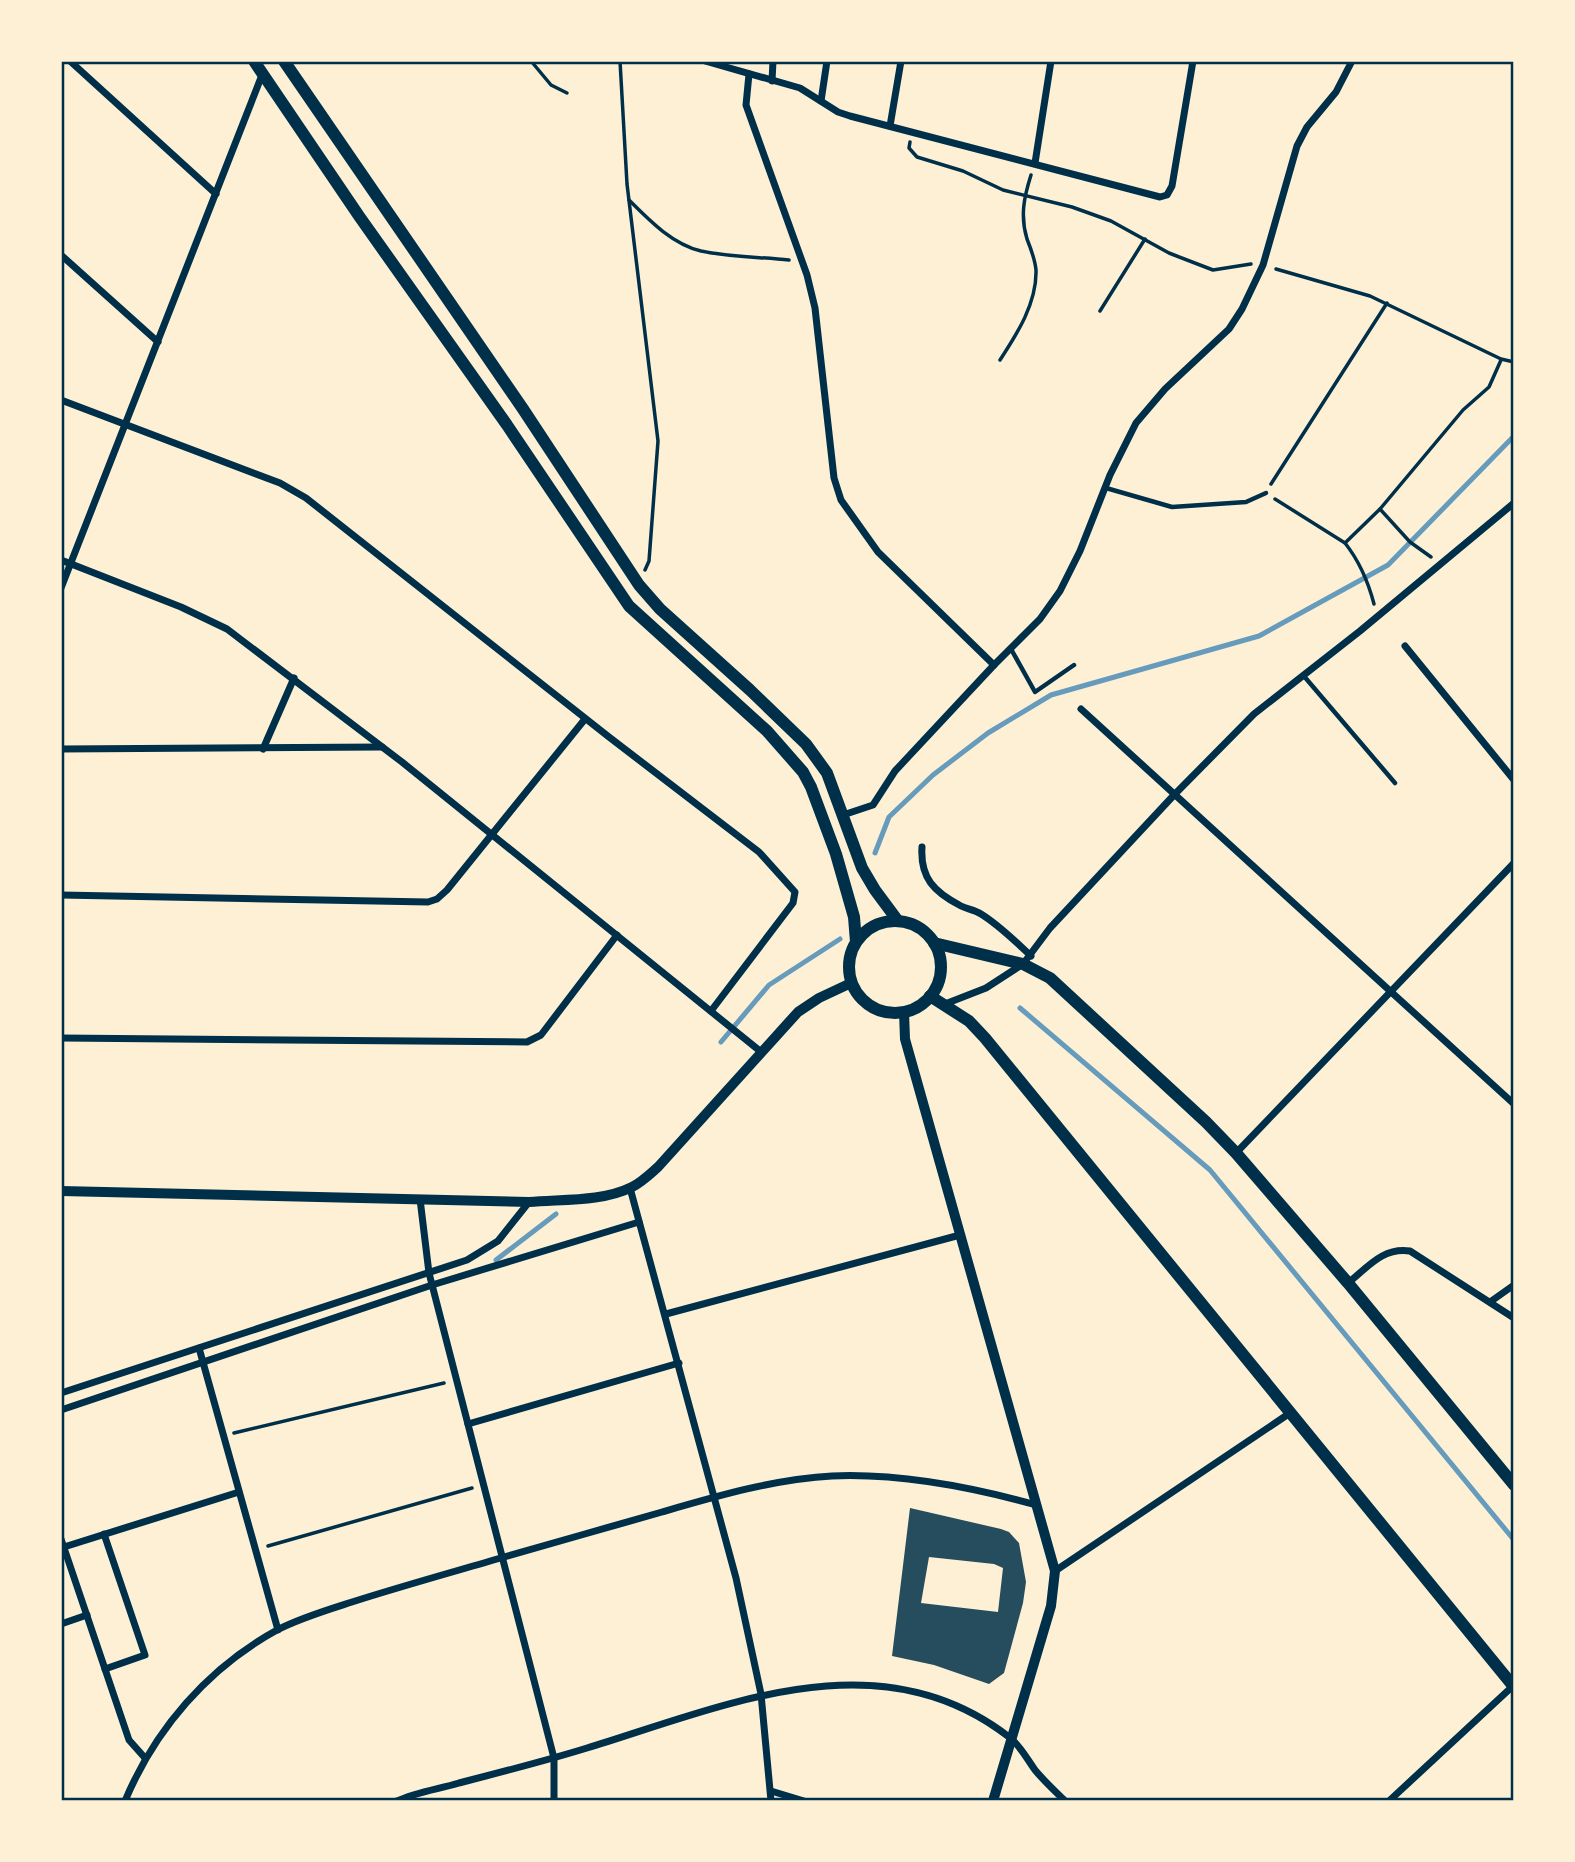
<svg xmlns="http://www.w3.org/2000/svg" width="1575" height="1862" font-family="Commissioner,sans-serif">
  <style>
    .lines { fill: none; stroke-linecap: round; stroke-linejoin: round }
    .stream { stroke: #669bbc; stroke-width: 5 }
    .building { fill: #264d5e; fill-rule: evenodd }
    .path { stroke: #003049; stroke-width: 3.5 }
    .service { stroke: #003049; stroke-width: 4.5 }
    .minor { stroke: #003049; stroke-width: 7 }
    .tertiary { stroke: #003049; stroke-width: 10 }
    .secondary { stroke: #003049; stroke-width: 12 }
    .neatline { fill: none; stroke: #003049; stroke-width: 2.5 }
  </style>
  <rect width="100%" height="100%" fill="#fdf0d5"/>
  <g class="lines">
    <g class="stream">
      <path d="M875,853L889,817L933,775L988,733L1051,695L1259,636L1388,565L1514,436"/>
      <path d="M1020,1008L1210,1170L1514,1540"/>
      <path d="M721,1042L769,985L840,939"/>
      <path d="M496,1260L556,1214"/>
    </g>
  </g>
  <path class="building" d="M910,1508L1001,1529L1009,1532L1019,1543L1026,1582L1023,1603L1004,1673L989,1684L934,1665L892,1656ZM929,1557L994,1564L1003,1568L998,1612L921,1603Z"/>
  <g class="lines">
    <g class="path">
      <path d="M531,61L551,85L567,93"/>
      <path d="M620,61L627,184L658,441L649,561L645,570"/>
      <path d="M910,142L909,148L917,157L963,171L1003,190L1072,207L1111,221L1169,253L1213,270L1251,264"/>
      <path d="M629,200C649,220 672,244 701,251C729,257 760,257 789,260"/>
      <path d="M1276,269L1370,296L1501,359L1514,362"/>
      <path d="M1100,311L1145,239"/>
      <path d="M1000,360C1017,334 1037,303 1036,270C1035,259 1031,249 1027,239C1020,216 1024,197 1031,175"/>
      <path d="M1271,484L1387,303"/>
      <path d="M1275,499L1345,543L1380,509L1410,542L1431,557"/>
      <path d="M1380,509L1463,410L1489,387L1501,360"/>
      <path d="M1345,543C1360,562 1368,581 1374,604"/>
      <path d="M234,1433L444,1383"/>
      <path d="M268,1546L472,1488"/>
    </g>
    <g class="service">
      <path d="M1106,488L1172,507L1246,502L1266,493"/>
      <path d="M1011,649L1035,692L1074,665"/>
      <path d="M1303,675L1395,783"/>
    </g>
    <g class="minor">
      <path d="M70,61L216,194"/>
      <path d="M705,61L800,88L838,112L850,116L1160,197L1167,195L1172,186L1193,61"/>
      <path d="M749,74L746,105L807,275L815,308L834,478L841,500L878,552L994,665"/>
      <path d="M772,81L773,61"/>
      <path d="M821,101L827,61"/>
      <path d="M890,126L901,61"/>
      <path d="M1035,163L1051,61"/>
      <path d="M61,255L158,342"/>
      <path d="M61,400L280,483L306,498L609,737L759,852L795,892L793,903L711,1011"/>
      <path d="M61,560L181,607L227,629L402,762L760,1051"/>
      <path d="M61,588L262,75"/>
      <path d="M1405,646L1514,780"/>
      <path d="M1081,709L1514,1104"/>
      <path d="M61,749L382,747"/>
      <path d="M263,749L294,678"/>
      <path d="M843,815L873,805L895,771L994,665L1040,619L1060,591L1080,551L1110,475L1136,423L1165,389L1229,329L1242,309L1263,265L1297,146L1307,127L1336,92L1352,61"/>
      <path d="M922,847C920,878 934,892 961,906C967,909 975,910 981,914C999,925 1015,941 1031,956"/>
      <path d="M61,895L428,902L437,899L447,890L585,719"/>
      <path d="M945,1004L986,988L1023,964L1050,928L1174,795L1254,714L1360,631L1514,503"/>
      <path d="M61,1038L527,1042L541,1035L617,935"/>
      <path d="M1236,1153L1514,863"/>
      <path d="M630,1188L736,1578L761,1694L771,1801"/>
      <path d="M420,1199L429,1273L554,1758V1801"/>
      <path d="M1348,1283C1368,1267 1383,1247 1410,1251L1514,1318"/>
      <path d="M1490,1302L1514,1285"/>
      <path d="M666,1314L960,1235"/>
      <path d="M199,1348L278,1630"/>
      <path d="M61,1393L467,1260L498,1241L529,1202"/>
      <path d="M61,1410L432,1285L639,1222"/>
      <path d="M468,1424L679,1363"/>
      <path d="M104,1534L145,1655L105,1669"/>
      <path d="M61,1539L129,1740L145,1758"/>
      <path d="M64,1547L239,1492"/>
      <path d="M1055,1571L1290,1413"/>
      <path d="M61,1624L87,1615"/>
      <path d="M771,1791L804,1801"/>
      <path d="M125,1801C155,1729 208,1668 277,1630C300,1618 327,1610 352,1602C402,1586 453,1572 504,1557C557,1542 609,1527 662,1512C717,1496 775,1479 832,1476C901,1473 971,1487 1036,1505"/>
      <path d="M397,1801C416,1792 439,1789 459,1783C502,1772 545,1761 587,1748C724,1706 879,1636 1009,1737C1020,1745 1027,1759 1035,1770C1044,1781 1055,1791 1065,1801"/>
      <path d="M1389,1801L1514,1685"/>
    </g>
    <g class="tertiary">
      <path d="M904,1012L905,1039L1055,1571L1051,1606L993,1801"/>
      <path d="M61,1191L529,1202C562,1199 602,1202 632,1187C642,1182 650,1174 658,1167L798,1012L819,998L851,983"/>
    </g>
    <g class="secondary">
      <path d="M254,61L359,216L507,425L629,606L767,731L803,772L811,787L836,854L854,917L856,942"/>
      <path d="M284,61L523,409L639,585L660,609L750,690L806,744L827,773L862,868L875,890L898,921"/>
      <circle cx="895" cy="967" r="46"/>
      <path d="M934,943L1023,964L1050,978L1206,1122L1236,1153L1348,1283L1514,1485"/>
      <path d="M930,996L969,1021L985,1038L1514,1687"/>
    </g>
  </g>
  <rect width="1575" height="1862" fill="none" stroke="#fdf0d5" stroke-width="126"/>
  <rect x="63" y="63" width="1449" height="1736" class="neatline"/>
</svg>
